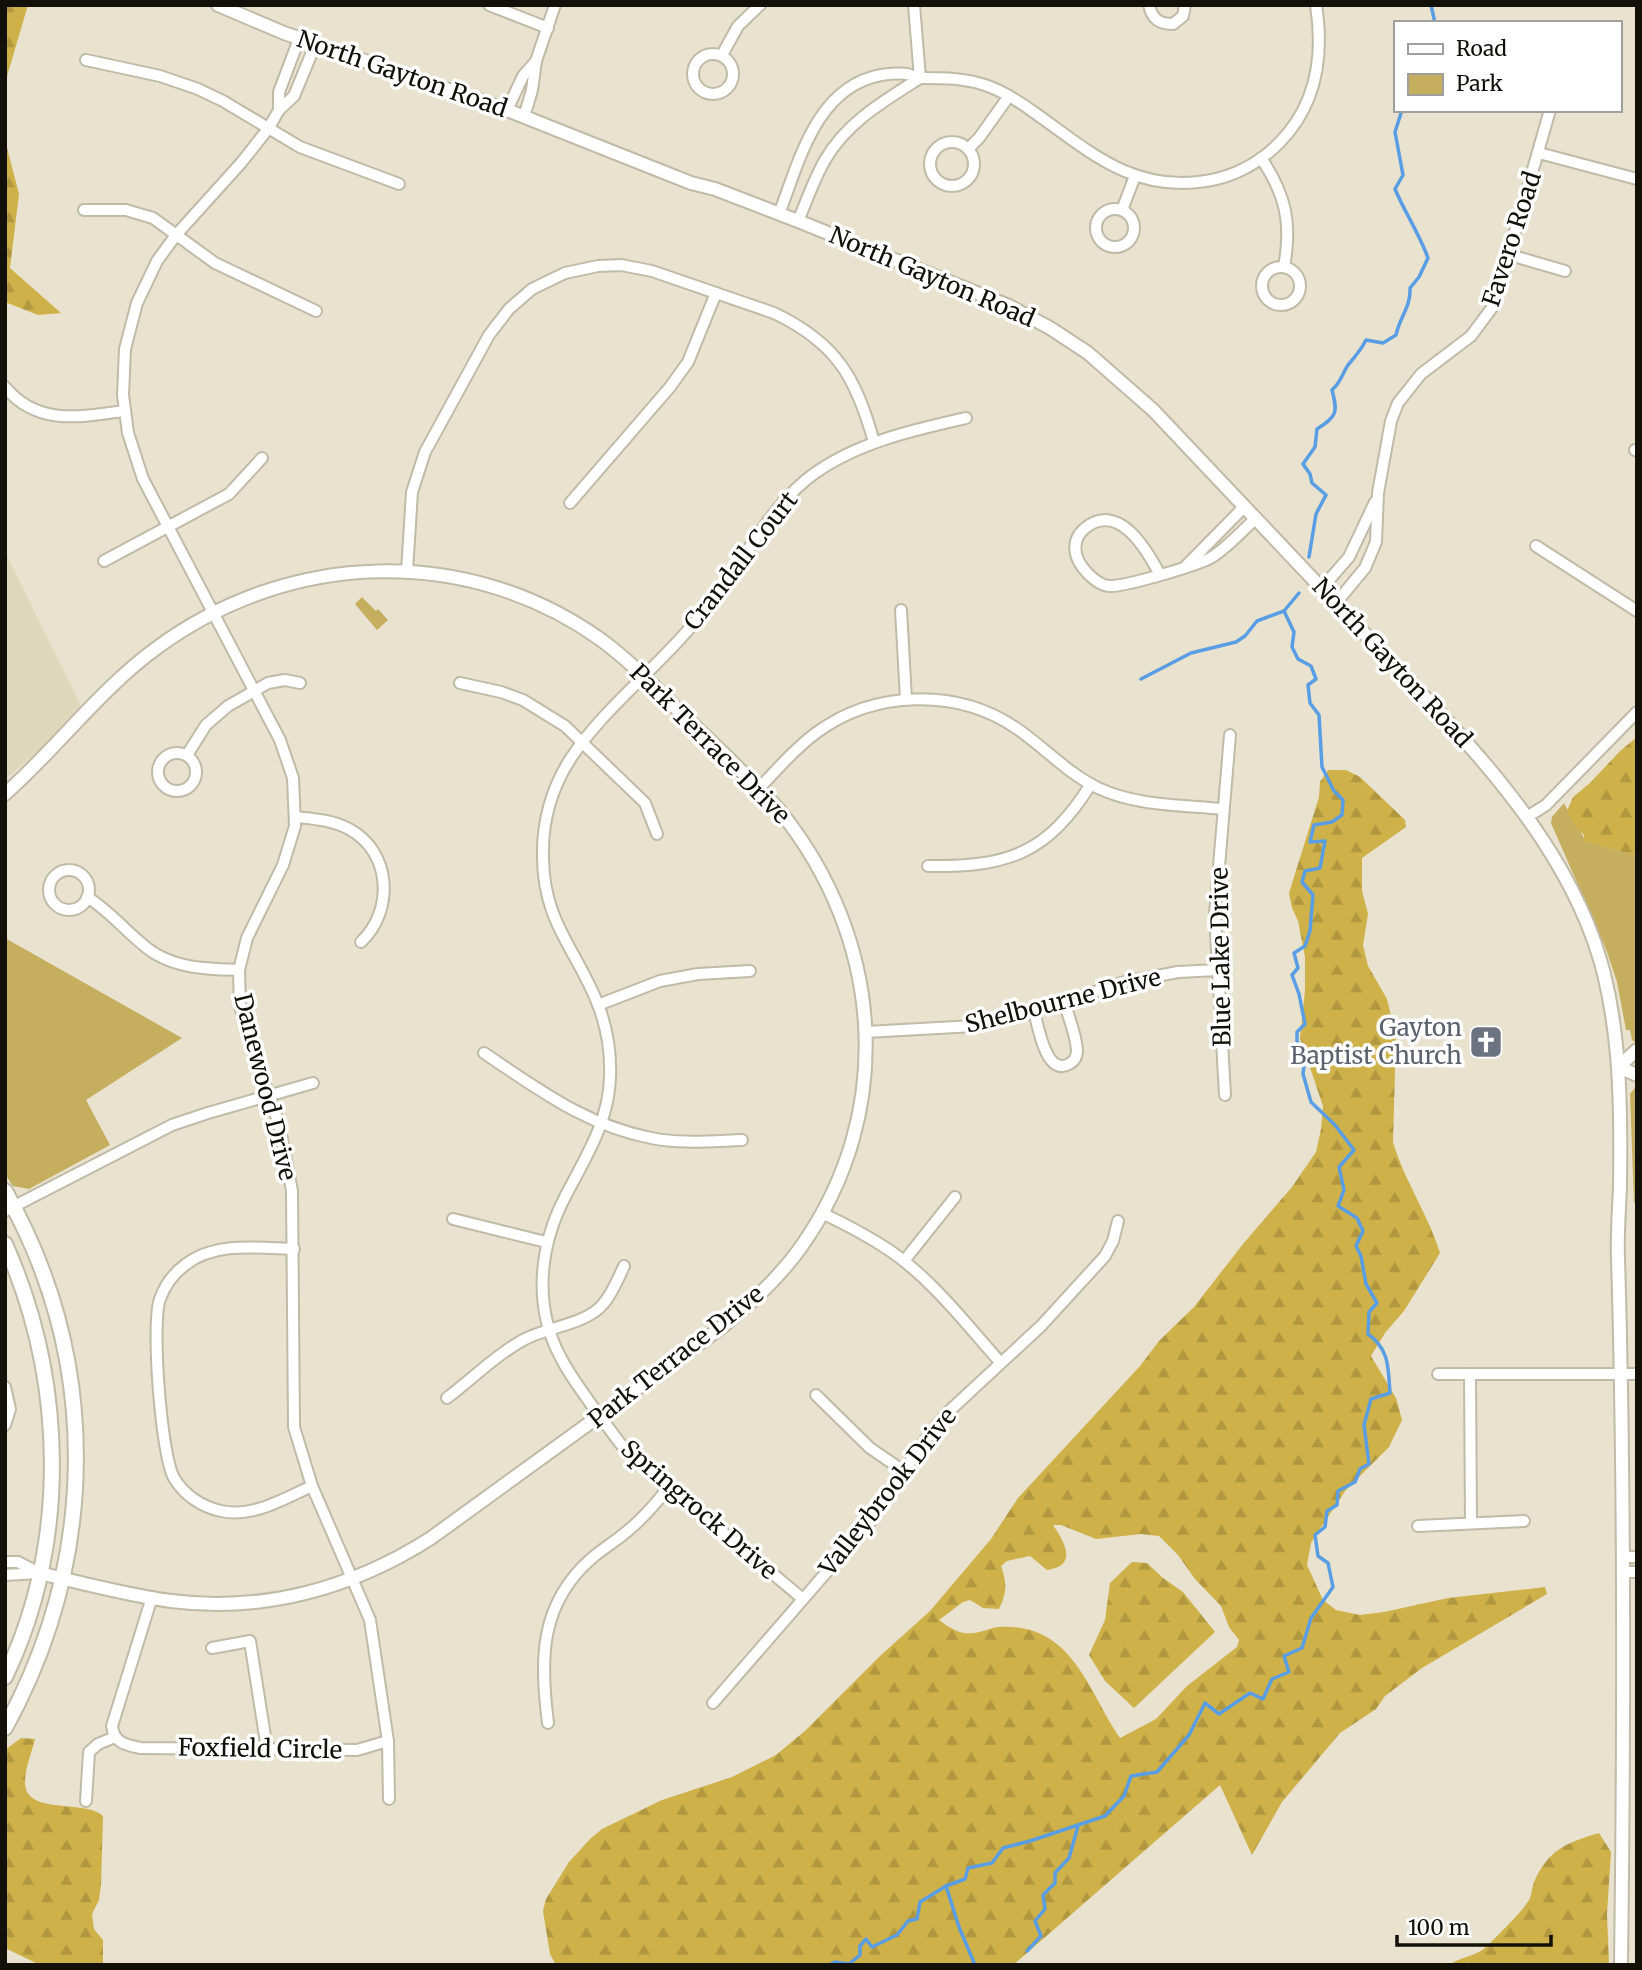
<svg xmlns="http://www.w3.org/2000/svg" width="1642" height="1970" font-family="Merriweather,serif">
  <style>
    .built { fill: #dfd7bc }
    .green { fill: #c6ae5f }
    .forest { fill: url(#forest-firs); fill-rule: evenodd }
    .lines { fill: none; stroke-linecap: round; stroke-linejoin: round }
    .stream { stroke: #599ee4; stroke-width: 3.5 }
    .minor-casing { stroke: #c0baa7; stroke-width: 14 }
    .tertiary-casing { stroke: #c0baa7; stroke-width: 16 }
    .secondary-casing { stroke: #c0baa7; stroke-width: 18 }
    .minor { stroke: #fff; stroke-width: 10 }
    .tertiary { stroke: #fff; stroke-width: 12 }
    .secondary { stroke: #fff; stroke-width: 14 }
    .labels { text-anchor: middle; stroke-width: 7; stroke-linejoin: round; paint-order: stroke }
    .street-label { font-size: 24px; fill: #121009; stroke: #fff }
    .worship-label { font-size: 24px; fill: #5b616d; stroke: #fff; text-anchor: end }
  </style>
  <defs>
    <pattern id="forest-firs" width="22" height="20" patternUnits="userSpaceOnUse" patternTransform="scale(1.75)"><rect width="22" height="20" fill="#cfb14a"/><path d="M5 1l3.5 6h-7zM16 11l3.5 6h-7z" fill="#b1973f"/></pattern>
  </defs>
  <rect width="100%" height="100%" fill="#e8e2cf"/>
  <path class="built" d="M5,552L83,710L5,780Z"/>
  <g class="green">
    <path d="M362,597L376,611L378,609L388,620L377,630L355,604Z"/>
    <path d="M1564,803C1569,813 1584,835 1585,841L1637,856V1043L1632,1040L1630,1030H1626L1617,982L1606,949L1551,823L1552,817Z"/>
    <path d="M5,938L182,1038L86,1100L110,1145L29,1189L13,1186L5,1174Z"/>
    <path d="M1637,1085V1202L1634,1203L1630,1094Z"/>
  </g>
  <g class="forest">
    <path d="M5,5H28L5,83Z"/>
    <path d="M5,140L19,194L10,268L61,313L38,315L5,302Z"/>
    <path d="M1637,737V856L1584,841V835L1574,824L1567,811L1573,797L1590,783L1620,751Z"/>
    <path d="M1328,770H1346L1360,777L1405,820L1406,827L1362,858V891L1368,914L1363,945L1368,966L1387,999L1396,1037L1393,1142C1404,1180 1428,1214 1440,1253L1404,1311L1385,1333L1371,1356L1396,1398L1402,1420L1389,1447L1345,1491L1311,1543L1307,1565L1323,1600L1336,1610L1360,1615L1384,1612L1448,1598L1545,1587L1547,1594L1422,1668L1385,1696L1376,1709L1340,1733L1282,1802L1252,1855L1220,1785L1013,1965H556L550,1954L543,1911L546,1899L569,1862L590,1839L602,1829L662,1800L732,1777L776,1755L806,1730L880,1656L930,1611L991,1539L1018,1498L1140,1366L1159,1341L1194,1307L1243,1244L1292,1187L1316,1152L1321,1129L1323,1106L1300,1038L1305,990V957L1298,921L1292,908L1289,893L1319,797L1320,782ZM1053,1525H1061L1096,1539L1141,1534L1159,1536L1178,1555L1195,1579L1221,1606L1229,1627L1239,1640L1237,1647L1187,1686L1156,1719L1120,1738C1087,1689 1072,1622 998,1627C993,1627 988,1630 983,1631C964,1637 954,1631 939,1620L963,1602L970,1600L983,1608L999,1609C1007,1593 1007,1582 1001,1566L1007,1561L1030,1556L1047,1570C1079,1566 1064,1541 1053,1525Z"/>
    <path d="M1132,1562L1147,1563L1163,1578L1183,1592L1215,1632L1134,1708L1105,1681L1089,1655L1105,1620L1110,1583Z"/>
    <path d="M21,1738L35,1739C32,1752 25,1768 25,1782C24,1816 86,1799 103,1816L101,1885L99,1900L92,1914L94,1929L103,1940V1965H40L5,1948V1750Z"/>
    <path d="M1599,1833L1611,1852L1607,1914L1609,1965H1449C1460,1957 1478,1956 1487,1946C1497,1936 1525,1909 1530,1898C1532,1893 1532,1887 1534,1882C1549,1849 1566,1843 1599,1833Z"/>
  </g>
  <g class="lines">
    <g class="stream">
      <path d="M1431,5L1435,23"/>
      <path d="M1309,557L1316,514L1326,495L1312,483L1310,474L1303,464L1315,447L1317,429C1337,416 1338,413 1332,390C1341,382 1342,374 1348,365C1355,357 1361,350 1366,340L1383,343L1396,335C1400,316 1411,307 1410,288L1419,277L1428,258C1419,233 1405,213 1395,189L1403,175L1395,132L1402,110"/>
      <path d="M1141,679L1191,653L1236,642L1245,636L1257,621L1284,611L1299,593"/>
      <path d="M946,1886L959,1927L975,1965"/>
      <path d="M1027,1951L1041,1936L1035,1921L1045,1909L1043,1895L1055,1883V1873L1069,1858L1078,1826"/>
      <path d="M829,1965L835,1962L849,1964L860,1955V1946L866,1939L872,1947L897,1935L908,1921L917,1919L920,1902L946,1886L965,1879L968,1868L992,1863L1003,1848L1030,1841L1105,1816L1124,1796L1131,1776L1157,1772L1189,1735L1205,1703L1219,1714L1250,1693L1263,1699L1272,1679L1289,1672L1284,1656L1302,1648L1311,1618L1333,1587L1328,1563L1318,1556L1315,1535L1325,1527L1327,1511L1337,1505L1338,1491L1355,1482L1360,1469L1369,1464L1364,1425L1371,1399L1390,1393C1388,1368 1390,1350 1368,1334L1369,1312L1377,1303L1366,1284L1361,1256L1356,1246L1363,1231L1357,1218L1338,1206L1344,1190L1339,1167L1354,1150L1335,1125L1311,1102L1303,1074L1305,1057L1297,1041V1032L1305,1024L1299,994L1292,975L1298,968L1294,953L1305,946L1310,931L1313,895L1302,882L1305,871L1320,868L1325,841L1310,842L1314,825L1332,822L1342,815L1343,800L1334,791L1322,767L1319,715L1310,703L1308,685L1316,679L1311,666L1298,659L1292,647L1294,632L1284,611"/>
    </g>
    <defs>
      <g id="minor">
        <path d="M489,5L548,28"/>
        <path d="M914,5L920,78"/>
        <path d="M1149,5C1152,19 1159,24 1173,24L1183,16L1185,5"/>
        <path d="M315,45L294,96L279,110L268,129L241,163L176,235L157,261L137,303L125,349L123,395L128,433L143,479L280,740L293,778L295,826L283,865L247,938L239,970L240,1006L249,1038L279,1124L292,1191L294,1427L312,1486L370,1620L388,1741L389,1799"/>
        <circle cx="713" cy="74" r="20"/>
        <path d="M722,55L738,26L760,5"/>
        <path d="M86,60L160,76L198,89L223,101L300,147L399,184"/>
        <path d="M279,110V92L299,39"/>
        <path d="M507,110L523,76L536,61"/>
        <path d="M524,117L532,90L536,61L555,5"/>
        <circle cx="952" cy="164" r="22"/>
        <path d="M968,149L979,138L1009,96"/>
        <path d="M1539,153L1637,179"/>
        <path d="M1261,158C1286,195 1292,223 1284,267"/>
        <circle cx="1115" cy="228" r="19"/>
        <path d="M84,210H126L153,218L215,263L316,311"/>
        <path d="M1122,210L1135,176"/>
        <path d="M779,214C799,162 816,87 881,75C889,74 899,73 907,74C912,75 917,78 922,78C944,78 964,78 985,85C1003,91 1020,102 1035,113C1090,152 1134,193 1206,181C1234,177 1261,162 1280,142C1317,104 1324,56 1316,5"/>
        <path d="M798,221C807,200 814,179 825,160C847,122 884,101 920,78"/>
        <path d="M1510,255L1565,271"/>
        <circle cx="1281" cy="286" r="19"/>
        <path d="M5,387C37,426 80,417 124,411"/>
        <path d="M1635,450L1637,451"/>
        <path d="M570,503L670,387L688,362L716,293"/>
        <path d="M1536,546L1637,611"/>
        <path d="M104,561L229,494L262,458"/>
        <path d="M1186,566L1245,506"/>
        <path d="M407,571L412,492L425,452L489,335L509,309L532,289L565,273L598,266L621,265L652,271L774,313C837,343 856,378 874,442"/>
        <path d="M1160,575C1146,548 1117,499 1083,530C1076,537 1074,545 1076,554C1079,567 1096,585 1109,586C1124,587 1199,565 1212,557C1228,547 1242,531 1256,518"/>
        <path d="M1322,588L1349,557L1375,502"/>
        <path d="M1336,603L1365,568L1376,542L1378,493L1391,421L1398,403L1421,374L1471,336L1494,305L1550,110"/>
        <path d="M901,610L906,699"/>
        <path d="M460,683L501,692L523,700L565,726L645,803L657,834"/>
        <circle cx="177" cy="772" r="19"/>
        <path d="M187,755L206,725L228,706L268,683L285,680L300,683"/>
        <path d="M759,788C778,769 795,748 816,733C874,690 957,688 1016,728C1044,747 1067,773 1098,788C1136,806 1182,805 1223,809"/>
        <path d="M296,817C314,819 332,820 349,829C392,852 394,911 361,942"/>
        <path d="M1527,817L1546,805L1637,712"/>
        <path d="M928,866C1008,867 1047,854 1091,784"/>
        <circle cx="69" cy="890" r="20"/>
        <path d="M87,897C112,912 130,937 154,953C180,969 210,969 239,970"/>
        <path d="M598,1005L660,981L698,974L750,971"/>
        <path d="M1034,1011C1038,1026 1046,1077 1069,1064C1075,1061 1077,1056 1077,1050C1076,1034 1068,1016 1064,1001"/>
        <path d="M866,1032L974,1026L1027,1014L1125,982L1178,972L1218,970"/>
        <path d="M484,1053C538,1089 585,1125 651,1138C680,1144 712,1141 742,1140"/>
        <path d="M1225,1095L1215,914L1230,735"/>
        <path d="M5,1211L172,1125L208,1113L313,1083"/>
        <path d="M822,1213C845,1224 868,1236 889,1250C932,1279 966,1324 1000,1362"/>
        <path d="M453,1219L546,1242"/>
        <path d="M294,1249C259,1248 215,1241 185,1265C174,1273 165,1285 160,1299C151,1323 161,1455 174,1478C184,1495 202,1507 221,1511C253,1518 283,1499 312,1486"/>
        <path d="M904,1261L955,1197"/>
        <path d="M1438,1374H1637"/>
        <path d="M1470,1374L1471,1523"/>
        <path d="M5,1387L10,1409L5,1425"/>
        <path d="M816,1395L870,1448L905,1472"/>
        <path d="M447,1398C472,1379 497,1354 525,1339C548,1327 587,1324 603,1304C612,1294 618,1279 624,1266"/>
        <path d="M1418,1526L1524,1521"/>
        <path d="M1622,1557H1637"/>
        <path d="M5,1562H18L39,1573"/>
        <path d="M1622,1572H1637"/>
        <path d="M5,1575L39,1573"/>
        <path d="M152,1597L112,1726C114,1743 126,1745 140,1748L357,1750L388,1741"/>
        <path d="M803,1599L628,1453C615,1438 605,1422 593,1407C582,1391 570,1376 561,1358C533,1307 539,1247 565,1197C585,1158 609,1122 610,1077C611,1053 607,1029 599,1007C578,951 543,923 543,857C542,822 552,787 571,758C602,711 652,672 689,629C703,613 716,596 729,578C755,541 777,500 815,473C859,442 913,430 966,418"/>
        <path d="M212,1648L250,1641L267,1749"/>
        <path d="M713,1703L870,1522L922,1444L946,1414L1041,1326L1105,1256L1113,1241L1118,1221"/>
        <path d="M548,1723C540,1660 539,1604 592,1558C605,1547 619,1539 631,1528C645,1516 657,1502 668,1488"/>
        <path d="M86,1801L89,1752L98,1744L115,1737"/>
      </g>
      <g id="tertiary">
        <path d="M218,5L284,33L507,110L691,183L715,189L798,221L1009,306L1050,328L1088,353L1153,410L1449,723C1515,795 1580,878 1604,974C1621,1043 1621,1117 1620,1187C1619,1211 1617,1235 1618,1258C1625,1494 1624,1729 1621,1965"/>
        <path d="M5,794C58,747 101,688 158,647C289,551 466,544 600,639C630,661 656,688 682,714C716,746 749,777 780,811C883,939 897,1111 801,1247C779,1278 751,1303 722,1327L431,1538C353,1588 264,1613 171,1601C126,1595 83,1583 39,1573"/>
        <path d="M1637,1050L1618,1067L1637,1075"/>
      </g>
      <g id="secondary">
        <path d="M5,1191C101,1361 98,1558 5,1728"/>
        <path d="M5,1244C65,1379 70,1541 5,1677"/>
      </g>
    </defs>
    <use href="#minor" class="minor-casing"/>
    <use href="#tertiary" class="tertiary-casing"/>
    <use href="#secondary" class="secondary-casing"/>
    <use href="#minor" class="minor"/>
    <use href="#tertiary" class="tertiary"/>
    <use href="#secondary" class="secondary"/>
  </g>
  <defs>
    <symbol id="church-square" viewBox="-11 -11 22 22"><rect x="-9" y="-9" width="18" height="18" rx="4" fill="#6b7280" stroke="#fff"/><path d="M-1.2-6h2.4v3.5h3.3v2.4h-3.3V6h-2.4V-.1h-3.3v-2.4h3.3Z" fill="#fff"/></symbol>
  </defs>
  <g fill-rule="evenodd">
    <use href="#church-square" x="1467" y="1023" width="38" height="38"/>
  </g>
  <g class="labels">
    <g class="street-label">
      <text transform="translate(402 74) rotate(19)" y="8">North Gayton Road</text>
      <text transform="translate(1512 239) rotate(-72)" y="8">Favero Road</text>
      <text transform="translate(932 277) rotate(23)" y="8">North Gayton Road</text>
      <text transform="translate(741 561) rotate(-52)" y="8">Crandall Court</text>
      <text transform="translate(1392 663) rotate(47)" y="8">North Gayton Road</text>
      <text transform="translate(710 744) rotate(45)" y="8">Park Terrace Drive</text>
      <text transform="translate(1221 957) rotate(-91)" y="8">Blue Lake Drive</text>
      <text transform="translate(1063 1001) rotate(-14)" y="8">Shelbourne Drive</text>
      <text transform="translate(265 1087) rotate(76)" y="8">Danewood Drive</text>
      <text transform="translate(676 1357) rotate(-38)" y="8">Park Terrace Drive</text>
      <text transform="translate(888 1492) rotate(-52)" y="8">Valleybrook Drive</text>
      <text transform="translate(699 1510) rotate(41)" y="8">Springrock Drive</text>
      <text transform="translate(260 1749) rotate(1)" y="8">Foxfield Circle</text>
    </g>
    <g class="worship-label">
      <text x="1462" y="1036">Gayton<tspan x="1462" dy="28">Baptist Church</tspan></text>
    </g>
  </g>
  <rect width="1642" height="1970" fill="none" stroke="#121009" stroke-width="14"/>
  <rect x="1394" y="21" width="228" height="91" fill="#ffffff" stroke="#a09f9d" stroke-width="2"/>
  <rect x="1408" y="44" width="35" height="10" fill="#ffffff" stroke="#a09f9d" stroke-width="2"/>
  <text x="1456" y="56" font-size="21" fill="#121009">Road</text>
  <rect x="1408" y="74" width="35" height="21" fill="#c6ae5f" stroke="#a09f9d" stroke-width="2"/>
  <text x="1456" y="91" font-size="21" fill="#121009">Park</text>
  <path d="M1397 1935v10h154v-10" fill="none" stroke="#121009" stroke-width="3.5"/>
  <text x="1408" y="1935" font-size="21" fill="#121009" stroke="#ffffff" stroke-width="5" paint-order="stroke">100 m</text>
</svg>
